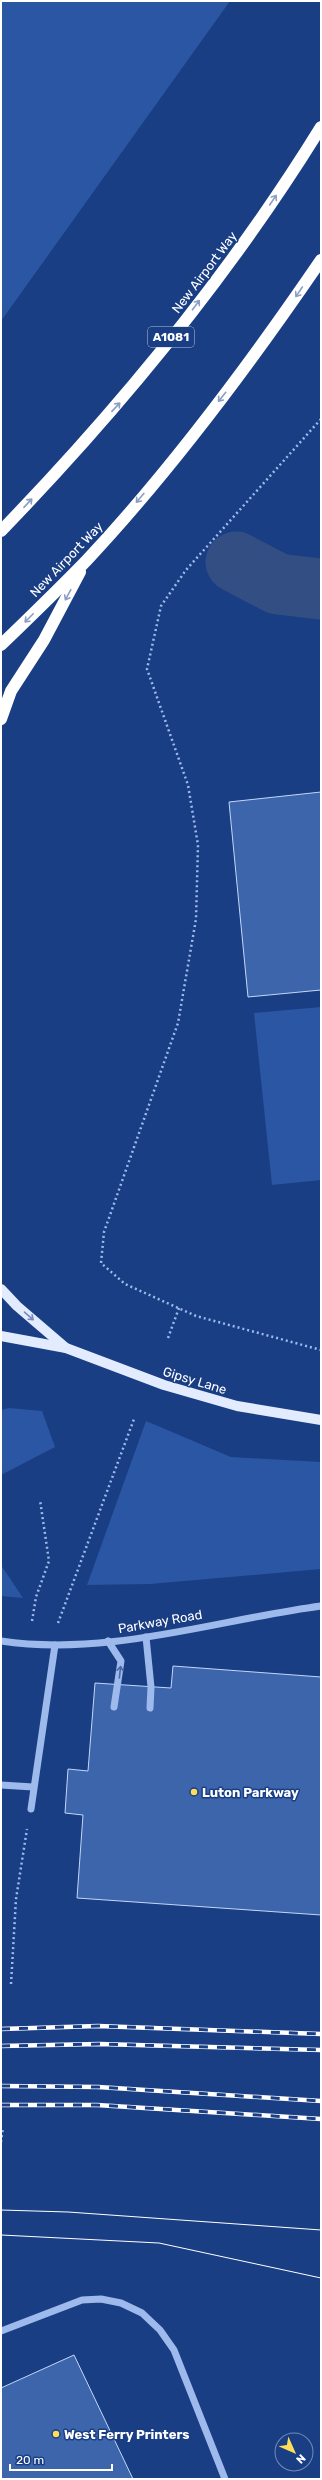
<svg xmlns="http://www.w3.org/2000/svg" width="322" height="2480" font-family="Rubik,sans-serif">
  <style>
    .green { fill: #2b56a3 }
    .lines { fill: none; stroke-linecap: round; stroke-linejoin: round }
    .river { stroke: #324e82; stroke-width: 61 }
    .building { fill: #3d65ac; stroke: #c3d7f9 }
    .path { stroke: #9ebaec; stroke-width: 2.5; stroke-dasharray: 2 3; stroke-linecap: butt }
    .minor { stroke: #9ebaec; stroke-width: 7 }
    .major { stroke: #e3ebff; stroke-width: 10 }
    .highway { stroke: #fff; stroke-width: 12 }
    .tram { stroke: #fff; stroke-width: 1 }
    .rail-casing { stroke: #fff; stroke-width: 4.5 }
    .rail { stroke: #193e84; stroke-width: 3; stroke-dasharray: 9; stroke-linecap: butt }
    .oneway { stroke: #8c9ec2 }
    .oneway2 { stroke: #748cbb }
    .oneway3 { stroke: #4869a8 }
    .poi-dot { fill: #ffdd59; stroke: #193e84; stroke-width: 1.5 }
    .labels { text-anchor: middle; stroke-width: 3; stroke-linejoin: round; paint-order: stroke }
    .shield { fill: #193e84; stroke: #bac5da; stroke-width: 1 }
    .shield-label { font-size: 12px; font-weight: bold; fill: #fff }
    .street-label { font-size: 13px; fill: #fff; stroke: #193e84 }
    .poi-label { font-size: 13px; font-weight: bold; fill: #fff; stroke: #193e84; text-anchor: start }
  </style>
  <rect width="100%" height="100%" fill="#193e84"/>
  <g class="green">
    <path d="M1,1H230L1,321Z"/>
    <path d="M321,1007V1180L272,1185L254,1013Z"/>
    <path d="M9,1408L42,1411L55,1447L1,1475V1410Z"/>
    <path d="M146,1421L231,1457L321,1462V1569L150,1584L87,1585Z"/>
    <path d="M1,1565L23,1598L1,1596Z"/>
  </g>
  <g class="lines">
    <path class="river" d="M236,562L278,584L321,589"/>
  </g>
  <g class="building">
    <path d="M321,792V990L248,997L229,802Z"/>
    <path d="M173,1666L321,1677V1915L77,1898L83,1815L65,1813L68,1769L88,1771L95,1683L171,1688Z"/>
    <path d="M74,2355L133,2479H1V2388Z"/>
  </g>
  <g class="lines">
    <g class="path">
      <path d="M321,419L186,570L161,606L147,669L188,785L198,845L196,919L178,1023L104,1232L101,1263L125,1284L196,1316L321,1350"/>
      <path d="M168,1338L179,1308"/>
      <path d="M32,1621L36,1597L49,1561L40,1500"/>
      <path d="M58,1623L134,1419"/>
      <path d="M11,1984L16,1899L27,1829"/>
      <path d="M1,2142L3,2128"/>
    </g>
    <g class="minor">
      <path d="M146,1637L151,1687L150,1708"/>
      <path d="M1,1641C108,1657 216,1620 321,1606"/>
      <path d="M108,1641L121,1661L114,1707"/>
      <path d="M1,1785L33,1787"/>
      <path d="M31,1809L55,1645"/>
      <path d="M1,2331L82,2300L101,2299L121,2303L142,2313L160,2330L174,2350L225,2479"/>
    </g>
    <g class="major">
      <path d="M1,1289L17,1306L66,1348"/>
      <path d="M1,1336L66,1348L164,1385L237,1406L321,1420"/>
    </g>
    <g class="highway">
      <path d="M1,531C120,408 231,273 321,127"/>
      <path d="M1,645C30,617 59,589 87,560C173,468 250,364 321,260"/>
      <path d="M1,719L11,691L44,640L80,572"/>
    </g>
    <g class="tram">
      <path d="M1,2210L68,2212L321,2230"/>
      <path d="M1,2235L159,2243L321,2278"/>
    </g>
    <defs>
      <g id="rail">
        <path d="M1,2029L98,2026L321,2034"/>
        <path d="M1,2046L99,2044L321,2050"/>
        <path d="M1,2086L98,2087L321,2101"/>
        <path d="M1,2105H97L321,2119"/>
      </g>
    </defs>
    <use href="#rail" class="rail-casing"/>
    <use href="#rail" class="rail"/>
  </g>
  <defs><path id="oneway-shaft" d="M-6 0H5M1.5-3L5.5 0L1.5 3" fill="none" stroke-width="1.6" stroke-linecap="round" stroke-linejoin="round"/></defs>
  <g class="oneway">
    <use href="#oneway-shaft" transform="translate(273 200) rotate(-56)"/>
    <use href="#oneway-shaft" transform="translate(299 292) rotate(124)"/>
    <use href="#oneway-shaft" transform="translate(196 305) rotate(-53)"/>
    <use href="#oneway-shaft" transform="translate(222 397) rotate(129)"/>
    <use href="#oneway-shaft" transform="translate(116 407) rotate(-47)"/>
    <use href="#oneway-shaft" transform="translate(140 498) rotate(130)"/>
    <use href="#oneway-shaft" transform="translate(28 503) rotate(-47)"/>
    <use href="#oneway-shaft" transform="translate(68 595) rotate(118)"/>
    <use href="#oneway-shaft" transform="translate(29 618) rotate(135)"/>
  </g>
  <use class="oneway2" href="#oneway-shaft" transform="translate(29 1316) rotate(41)"/>
  <use class="oneway3" href="#oneway-shaft" transform="translate(120 1672) rotate(-84)"/>
  <g class="poi-dot">
    <circle cx="194" cy="1792" r="4"/>
    <circle cx="56" cy="2434" r="4"/>
  </g>
  <g class="labels">
    <rect class="shield" x="148" y="327" width="46" height="20" rx="3"/>
    <g class="shield-label">
      <text x="171" y="341">A1081</text>
    </g>
    <g class="street-label">
      <text transform="translate(204 272) rotate(-53)" y="5">New Airport Way</text>
      <text transform="translate(66 559) rotate(-46)" y="5">New Airport Way</text>
      <text transform="translate(195 1380) rotate(17)" y="5">Gipsy Lane</text>
      <text transform="translate(160 1621) rotate(-10)" y="5">Parkway Road</text>
    </g>
    <g class="poi-label">
      <text x="202" y="1797">Luton Parkway</text>
      <text x="64" y="2439">West Ferry Printers</text>
    </g>
  </g>
  <rect width="322" height="2480" fill="none" stroke="#ffffff" stroke-width="4"/>
  <g transform="translate(294 2452) rotate(135)"><circle r="19" fill="#193e84" stroke="#758bb5"/>
  <path d="M0-3L7 15L0 10L-7 15Z" fill="#ffdd59"/>
  <text y="-6" font-size="11" font-weight="bold" text-anchor="middle" fill="#ffffff">N</text>
  </g>
  <path d="M10 2464v6h102v-6" fill="none" stroke="#ffffff" stroke-width="2"/>
  <text x="16" y="2464" font-size="12" fill="#ffffff" stroke="#193e84" stroke-width="3" paint-order="stroke">20 m</text>
</svg>
